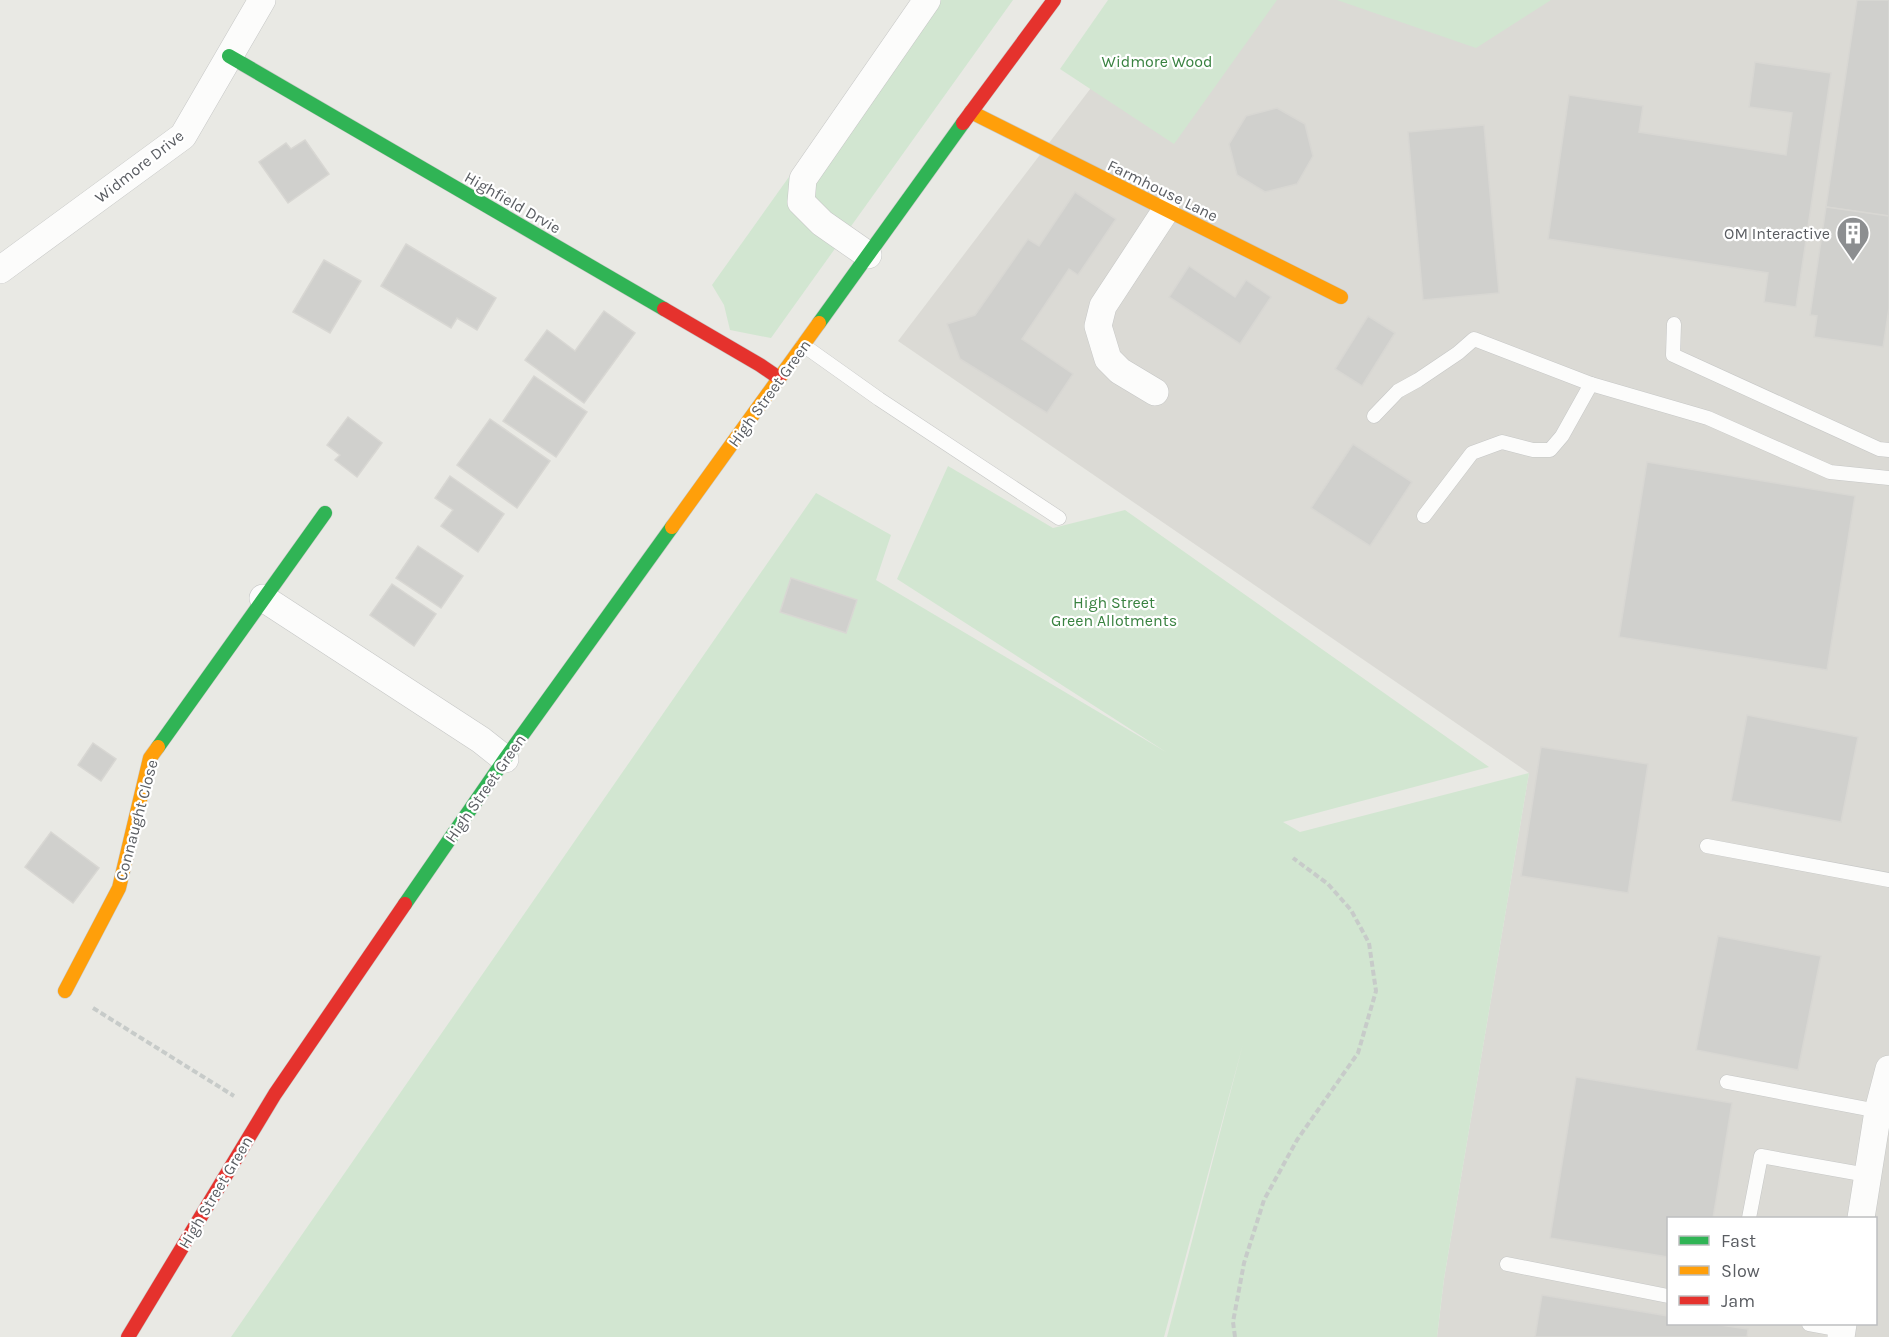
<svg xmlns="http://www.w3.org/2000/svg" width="1889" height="1337" font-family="Karla,sans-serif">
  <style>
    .industrial { fill: #dbdad5; fill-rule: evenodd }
    .green { fill: #d2e6d1 }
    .building { fill: #d0d0cd; stroke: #d8d7d3; stroke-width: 1.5 }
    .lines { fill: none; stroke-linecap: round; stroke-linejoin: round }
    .lane-casing { stroke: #c6c7c6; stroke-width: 15 }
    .street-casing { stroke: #c6c7c6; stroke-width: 28 }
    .fast-casing { stroke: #c5c6c4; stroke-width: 15 }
    .slow-casing { stroke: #c5c6c4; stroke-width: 15 }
    .jam-casing { stroke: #c5c6c4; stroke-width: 15 }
    .path { stroke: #c7cbc9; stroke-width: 4; stroke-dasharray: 6 3; stroke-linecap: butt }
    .lane { stroke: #fcfcfb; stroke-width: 14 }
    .street { stroke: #fcfcfb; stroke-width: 27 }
    .fast { stroke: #30b455; stroke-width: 14 }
    .slow { stroke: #ff9f0a; stroke-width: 14 }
    .jam { stroke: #e5322d; stroke-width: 14 }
    .labels { text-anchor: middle; stroke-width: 4.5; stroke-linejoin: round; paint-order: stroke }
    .park-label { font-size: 16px; fill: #398240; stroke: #fff }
    .street-label { font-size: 16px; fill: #5a5d62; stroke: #fff }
    .poi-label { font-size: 16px; fill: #5a5d62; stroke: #fff; text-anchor: end }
  </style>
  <rect width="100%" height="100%" fill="#e9e9e4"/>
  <path class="industrial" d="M1158,0H1889V1337H1437L1444,1279L1529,773L898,341ZM1668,1218H1876V1324H1668Z"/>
  <g class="green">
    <path d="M915,0H1013L771,338L730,330L724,305L712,285Z"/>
    <path d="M1108,0H1277L1174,144L1060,69Z"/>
    <path d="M1337,0H1551L1476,48Z"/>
    <path d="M948,466L1053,528L1125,510L1489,767L1283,822L1300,832L1529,773L1444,1279L1437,1337H1167L1243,1044L1164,1337H231L816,493L891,535L876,580L1166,752L897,579Z"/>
  </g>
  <g class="building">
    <path d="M1857,0H1889V216L1826,207Z"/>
    <path d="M1755,62L1831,73L1796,307L1764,302L1768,273L1548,239L1569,95L1643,106L1639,132L1786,155L1792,113L1749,107Z"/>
    <path d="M1277,108L1305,124L1313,156L1297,184L1265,192L1237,175L1229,144L1246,116Z"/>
    <path d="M1484,125L1499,293L1423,300L1408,132Z"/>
    <path d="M305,140L329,174L288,203L259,162L286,143L291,149Z"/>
    <path d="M1075,192L1116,219L1078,275L1069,269L1022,339L1073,374L1047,413L960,359L947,324L975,315L1028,239L1039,246Z"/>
    <path d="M1826,207L1889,216V308L1883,347L1814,337L1817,316L1810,315Z"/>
    <path d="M406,244L496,298L477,330L457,318L451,328L381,286Z"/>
    <path d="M324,260L361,281L330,333L293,312Z"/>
    <path d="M1189,266L1235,297L1246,280L1271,297L1240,344L1169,297Z"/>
    <path d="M604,311L635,333L584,403L525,360L547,330L575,351Z"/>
    <path d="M1368,316L1395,333L1362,386L1335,369Z"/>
    <path d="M534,376L587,412L556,457L503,421Z"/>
    <path d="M348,417L382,443L357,477L335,460L340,455L327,445Z"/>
    <path d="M490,419L550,461L517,508L457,465Z"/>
    <path d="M1353,444L1412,482L1370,546L1311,508Z"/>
    <path d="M1647,462L1855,496L1827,670L1619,637Z"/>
    <path d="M450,476L504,514L478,552L441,526L453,510L435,498Z"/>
    <path d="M418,546L463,576L441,608L396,578Z"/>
    <path d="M791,578L857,600L846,633L780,612Z"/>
    <path d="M392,584L436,614L414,646L370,615Z"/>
    <path d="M1747,715L1858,737L1841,822L1731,801Z"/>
    <path d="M93,743L116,759L101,781L78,765Z"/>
    <path d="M1541,747L1648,764L1628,893L1521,876Z"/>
    <path d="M51,832L99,868L73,903L25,867Z"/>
    <path d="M1718,936L1821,956L1798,1070L1696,1050Z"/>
    <path d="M1576,1077L1732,1103L1713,1218H1668V1257L1550,1238Z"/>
    <path d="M1542,1295L1668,1316V1324H1713L1748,1329L1747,1337H1535Z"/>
  </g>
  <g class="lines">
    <defs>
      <g id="lane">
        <path d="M1674,324L1673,355L1879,449L1889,450"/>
        <path d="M803,345L879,399L1059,518"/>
        <path d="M1374,416L1398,391L1418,380L1458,353L1474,339L1591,384L1708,418L1830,472L1889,478"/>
        <path d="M1424,516L1472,453L1502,442L1533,450H1550L1562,436L1591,384"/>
        <path d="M1707,846L1889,880"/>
        <path d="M1727,1082L1878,1111"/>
        <path d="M1749,1218L1761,1156L1867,1175"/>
        <path d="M1507,1264L1668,1296"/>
        <path d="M1809,1324L1842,1330"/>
      </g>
      <g id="street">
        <path d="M868,255L822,223L801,202L803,179L927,0"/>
        <path d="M0,270L183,136L262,0"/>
        <path d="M1155,392L1120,371L1108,359L1098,326L1103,306L1166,210"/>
        <path d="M263,598L481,740L505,759"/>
        <path d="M1861,1218L1878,1111L1889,1069"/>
        <path d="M1841,1337L1843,1324"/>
      </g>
      <g id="fast">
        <path d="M229,56L664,309"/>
        <path d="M819,323L963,123"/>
        <path d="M158,747L325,513"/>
        <path d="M405,904L505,759L672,527"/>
      </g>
      <g id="slow">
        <path d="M971,112L1341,297"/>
        <path d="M672,527L819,323"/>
        <path d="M65,991L119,888L150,758L158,747"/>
      </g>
      <g id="jam">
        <path d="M963,123L1054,0"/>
        <path d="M664,309L760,365L779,378"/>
        <path d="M128,1337L275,1094L405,904"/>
      </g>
    </defs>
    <use href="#lane" class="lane-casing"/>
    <use href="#street" class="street-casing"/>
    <use href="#fast" class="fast-casing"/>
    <use href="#slow" class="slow-casing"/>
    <use href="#jam" class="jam-casing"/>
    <g class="path">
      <path d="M93,1008L234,1096"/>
      <path d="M1235,1337L1233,1322L1244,1263L1264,1200L1297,1140L1358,1053L1376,991L1369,943L1351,910L1328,884L1293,858"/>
    </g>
    <use href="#lane" class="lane"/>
    <use href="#street" class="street"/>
    <use href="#fast" class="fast"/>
    <use href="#slow" class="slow"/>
    <use href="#jam" class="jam"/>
  </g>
  <defs>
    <symbol id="building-pin" viewBox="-11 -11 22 30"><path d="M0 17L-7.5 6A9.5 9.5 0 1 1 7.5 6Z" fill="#8c8e90" stroke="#fff"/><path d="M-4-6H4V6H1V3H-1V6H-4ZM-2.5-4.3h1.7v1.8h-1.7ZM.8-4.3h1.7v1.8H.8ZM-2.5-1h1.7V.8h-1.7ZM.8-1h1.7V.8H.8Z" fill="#fff"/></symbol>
  </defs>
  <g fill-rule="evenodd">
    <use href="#building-pin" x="1834" y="214" width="38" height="52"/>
  </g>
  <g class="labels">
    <g class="park-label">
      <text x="1157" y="67">Widmore Wood</text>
      <text x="1114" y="608">High Street<tspan x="1114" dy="18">Green Allotments</tspan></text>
    </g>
    <g class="street-label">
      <text transform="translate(139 166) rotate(-38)" y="6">Widmore Drive</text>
      <text transform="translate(1163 190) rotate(26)" y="6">Farmhouse Lane</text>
      <text transform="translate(513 202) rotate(30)" y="6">Highfield Drvie</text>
      <text transform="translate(769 393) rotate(-54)" y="6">High Street Green</text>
      <text transform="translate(485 788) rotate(-55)" y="6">High Street Green</text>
      <text transform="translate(136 820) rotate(-75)" y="6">Connaught Close</text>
      <text transform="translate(215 1192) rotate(-59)" y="6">High Street Green</text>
    </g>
    <g class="poi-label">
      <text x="1830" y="239">OM Interactive</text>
    </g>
  </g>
  <rect x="1667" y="1217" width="210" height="108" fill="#ffffff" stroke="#bdbec0" stroke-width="1.5"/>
  <rect x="1679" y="1236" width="30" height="9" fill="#30b455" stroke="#bdbec0" stroke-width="1.5"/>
  <text x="1721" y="1247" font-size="18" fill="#5a5d62">Fast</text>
  <rect x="1679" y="1266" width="30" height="9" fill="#ff9f0a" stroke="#bdbec0" stroke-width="1.5"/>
  <text x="1721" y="1277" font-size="18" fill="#5a5d62">Slow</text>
  <rect x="1679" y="1296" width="30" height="9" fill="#e5322d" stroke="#bdbec0" stroke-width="1.5"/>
  <text x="1721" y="1307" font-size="18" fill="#5a5d62">Jam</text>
</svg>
